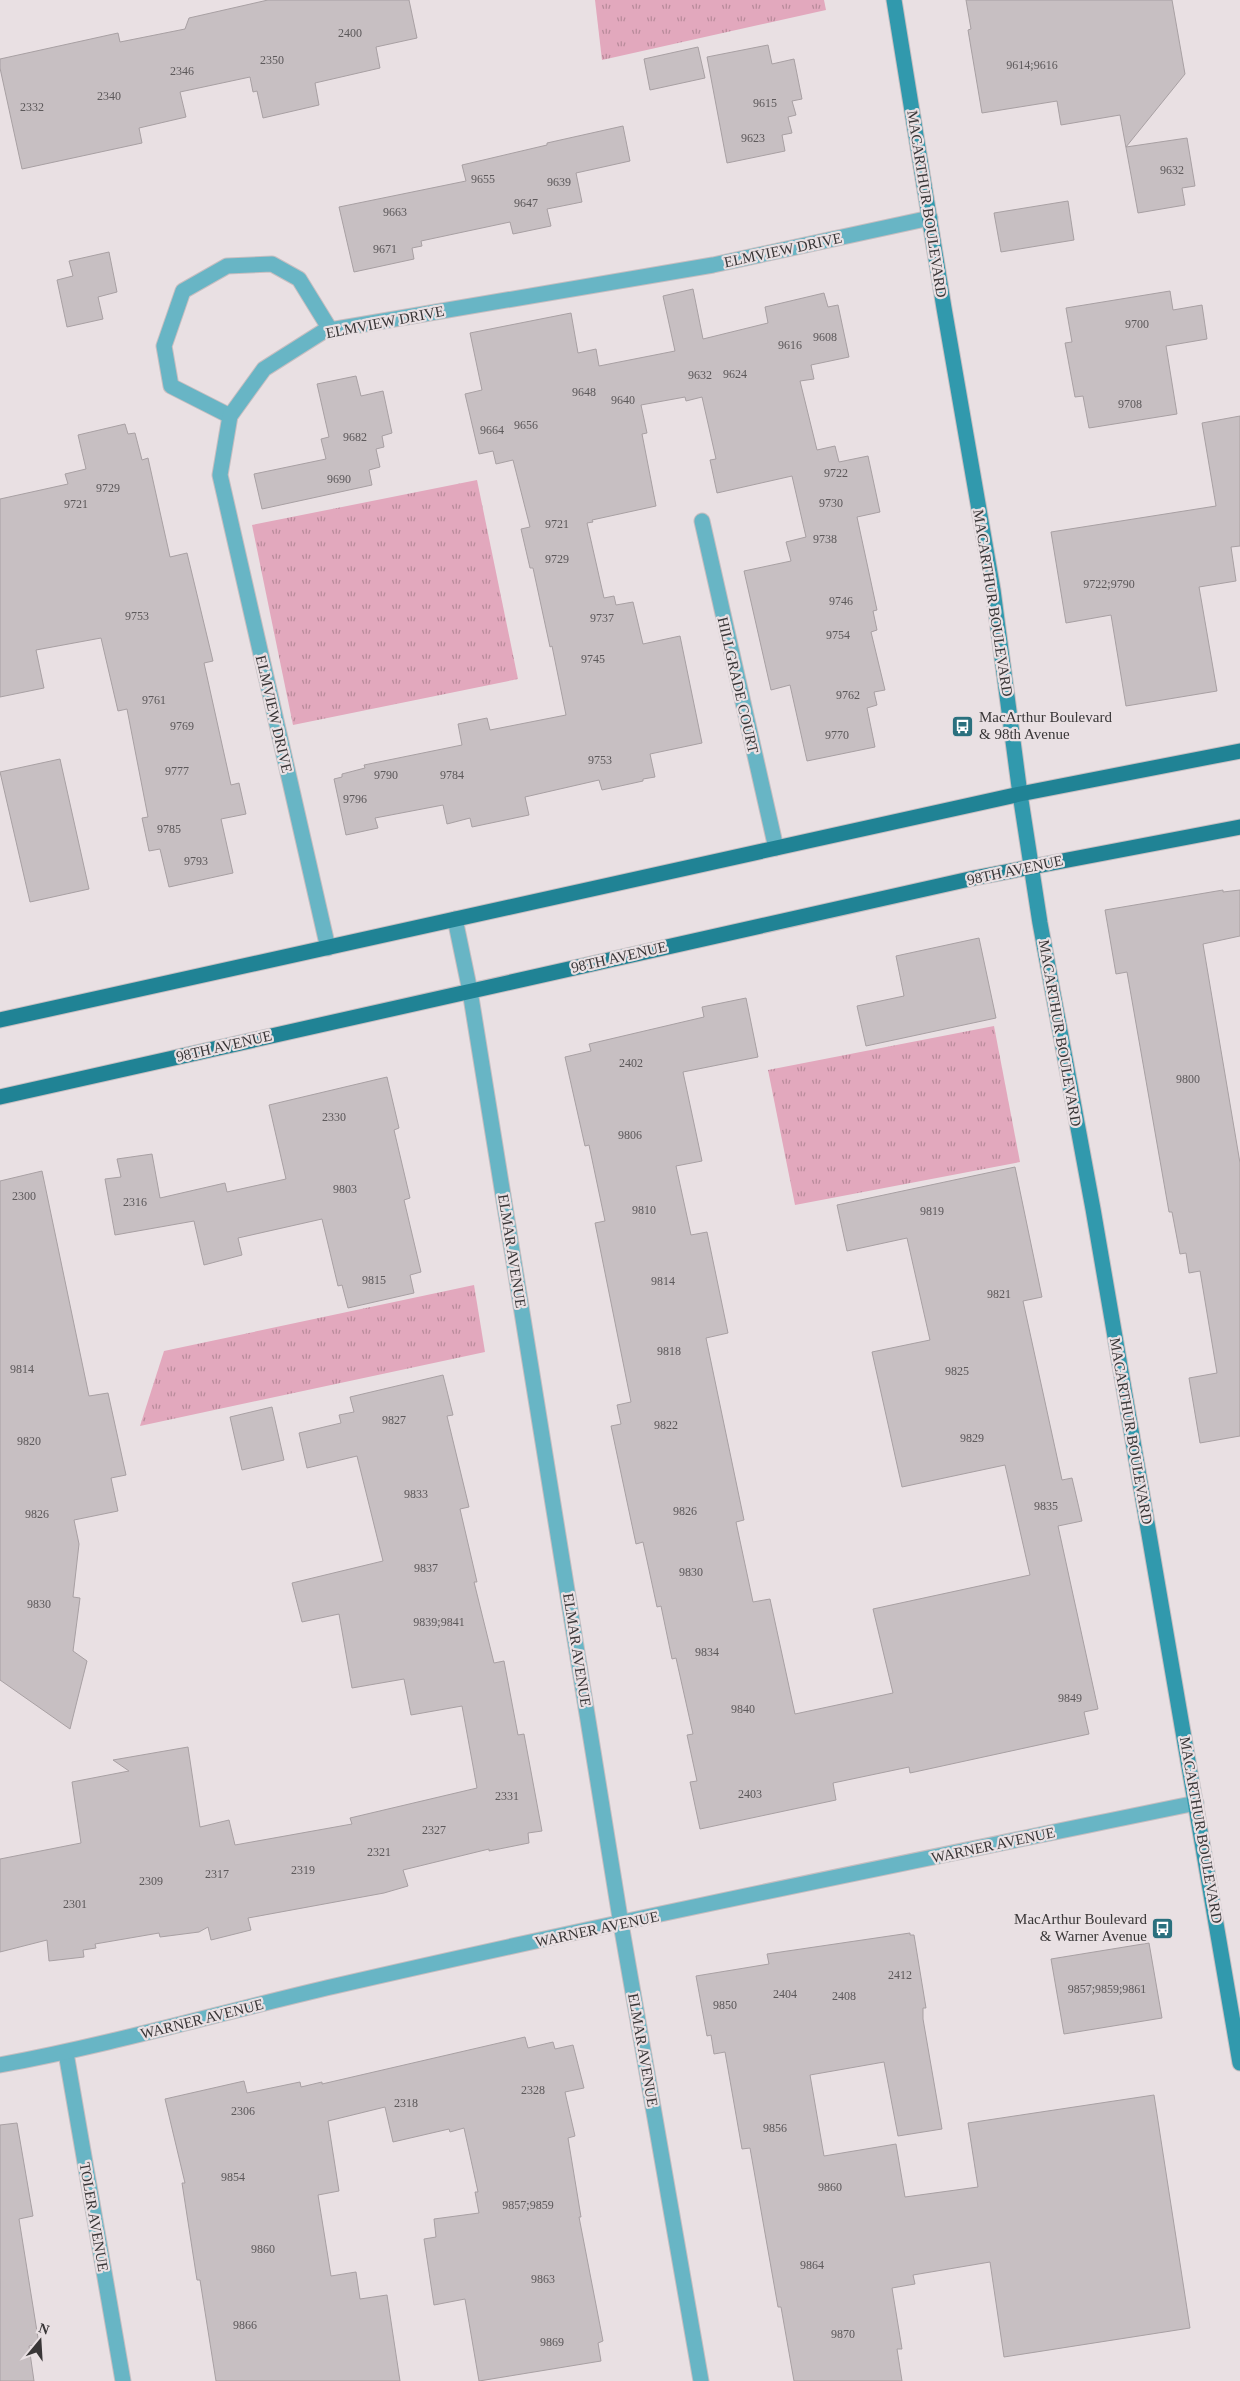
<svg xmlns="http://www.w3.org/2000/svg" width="1240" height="2381" font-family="Georgia,serif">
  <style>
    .grass { fill: url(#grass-tufts) }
    .building { fill: #c7bfc2; stroke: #a8a0a3 }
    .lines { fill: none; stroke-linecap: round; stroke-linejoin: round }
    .lane-casing { stroke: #c6bec1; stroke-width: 17 }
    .street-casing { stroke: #c6bec1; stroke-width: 17 }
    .secondary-casing { stroke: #c6bec1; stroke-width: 17 }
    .primary-casing { stroke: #c6bec1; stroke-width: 17 }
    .lane { stroke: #68b5c5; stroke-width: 15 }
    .street { stroke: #68b5c5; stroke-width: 15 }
    .secondary { stroke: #3199ad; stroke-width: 15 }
    .primary { stroke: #208395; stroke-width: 15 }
    .labels { text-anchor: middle; stroke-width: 4.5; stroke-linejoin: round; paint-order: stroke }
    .number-label { font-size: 12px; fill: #5c585a }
    .street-label { font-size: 15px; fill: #393637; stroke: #e9e0e3 }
    .poi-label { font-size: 15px; fill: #393637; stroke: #e9e0e3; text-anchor: start }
  </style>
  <defs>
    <pattern id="grass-tufts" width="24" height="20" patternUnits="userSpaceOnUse" patternTransform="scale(1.25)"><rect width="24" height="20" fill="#e2a8bd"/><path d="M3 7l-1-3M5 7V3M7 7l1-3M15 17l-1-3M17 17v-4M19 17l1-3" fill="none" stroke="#b88a9a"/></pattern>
  </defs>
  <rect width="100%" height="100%" fill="#e9e0e3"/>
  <g class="grass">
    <path d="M595,0H824L826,10L602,60Z"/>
    <path d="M477,480L518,679L293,725L252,525Z"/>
    <path d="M994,1026L1020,1162L795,1205L768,1070Z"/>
    <path d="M474,1285L485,1352L140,1426L164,1351Z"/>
  </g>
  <g class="building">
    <path d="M268,0H409L417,38L376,47L380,68L315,83L319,105L263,118L257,91L253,92L250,77L180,92L186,117L139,128L142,143L22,169L0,68V59L118,33L120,42L185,29L189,18Z"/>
    <path d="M966,0H1172L1185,74L1126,147L1187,138L1195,186L1182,188L1185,205L1138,213L1120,115L1061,125L1057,101L982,113L968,30L971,29Z"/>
    <path d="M768,45L772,64L794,59L802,99L792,101L796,115L788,117L792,133L782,135L785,151L727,163L707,57Z"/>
    <path d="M698,47L705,78L650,90L644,59Z"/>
    <path d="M623,126L630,161L576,173L582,202L547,209L551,226L513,234L510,222L421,241L422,246L412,248L414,259L354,272L339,207L466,181L462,165L547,145V143Z"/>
    <path d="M1068,201L1074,240L1001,252L994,213Z"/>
    <path d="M109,252L117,292L98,297L103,319L67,327L57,280L73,276L69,261Z"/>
    <path d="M693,289L703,339L768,323L765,307L824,293L828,307L838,305L849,357L811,365L814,379L800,381L817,450L835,446L839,462L868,456L880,512L857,517L877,610L873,611L877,630L871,632L885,690L874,692L877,705L867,708L875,747L807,761L790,685L771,690L744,571L791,561L786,542L806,537L792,476L717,493L710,460L716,459L702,397L686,401L685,397L641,405L647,433L642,434L656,506L592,520L593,522L587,523L604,598L614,596L616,605L633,602L643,644L680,636L702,743L650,754L655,777L643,779V781L602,790L599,780L525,797L529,815L472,827L470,818L447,824L443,805L375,818L378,828L346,835L334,779L342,777V774L365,768L364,765L462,745L458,724L487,718L490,730L566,715L552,646L550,647L533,568H530L521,529L530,527L513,460L496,464L493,451L479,454L465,394L482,390L470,333L571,313L578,353L596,349L599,366L675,351L663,296Z"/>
    <path d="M1170,291L1173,310L1202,305L1207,339L1166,346L1177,414L1089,428L1083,396L1075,397L1065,343L1072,342L1066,308Z"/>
    <path d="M356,376L361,396L383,391L392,433L382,436L384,447L376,449L380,467L369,470L372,485L262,509L254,474L326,459L321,439L329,437L317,384Z"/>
    <path d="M1240,416V546L1231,547L1236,581L1199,587L1217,691L1126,706L1111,615L1066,623L1051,532L1216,506L1202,423Z"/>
    <path d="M125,424L128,434L135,433L142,460L148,458L170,557L187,553L213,661L204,663L231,785L239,783L246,814L221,819L233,873L169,887L160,849L149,851L142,818L148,817L127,709L118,711L101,638L36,650L44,688L0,697V499L68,484L65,474L86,469L78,435Z"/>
    <path d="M60,759L89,889L30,902L0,772Z"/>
    <path d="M1223,890V892L1240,890V936L1203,944L1240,1163V1436L1200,1443L1189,1378L1217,1373L1200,1271L1189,1273L1186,1253L1180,1254L1172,1212H1169L1127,972L1116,974L1105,910Z"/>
    <path d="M979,938L996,1018L866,1046L857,1006L904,996L896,956Z"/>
    <path d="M746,998L758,1057L683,1072L702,1161L676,1166L691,1235L707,1232L728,1333L706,1338L744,1520L736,1522L753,1602L770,1599L795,1714L893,1693L873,1609L1030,1575L1005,1465L902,1487L872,1352L930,1340L907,1238L847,1251L837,1205L1015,1167L1042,1297L1023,1301L1062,1480L1072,1478L1082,1521L1058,1526L1098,1709L1084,1712L1089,1734L910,1773L909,1767L833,1783L836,1800L700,1829L690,1782L697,1781L687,1735L693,1734L676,1658L672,1659L661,1606L657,1607L643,1542L636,1544L611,1426L621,1424L617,1405L631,1402L595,1223L605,1221L589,1145L585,1146L565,1057L591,1051L589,1044L704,1017L702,1007Z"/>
    <path d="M387,1077L399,1128L394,1130L410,1198L404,1200L421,1272L410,1275L414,1293L348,1308L342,1285L338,1286L322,1219L238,1238L242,1255L204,1265L194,1221L115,1235L105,1179L121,1177L117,1159L152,1154L160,1198L225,1183L227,1192L286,1179L269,1105Z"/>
    <path d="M42,1171L89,1396L108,1393L126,1475L111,1478L118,1511L74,1520L79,1544L73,1597L80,1598L73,1651L87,1661L70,1729L0,1680V1181Z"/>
    <path d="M443,1375L453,1415L447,1416L469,1507L460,1509L477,1582H474L494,1663L504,1661L518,1735L524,1734L542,1831L528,1833L529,1843L489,1851V1849L403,1870L408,1886L384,1893L248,1918L251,1930L211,1940L208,1927L199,1932L160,1937L159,1933L95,1944L96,1948L83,1950L84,1957L49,1961L47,1940L0,1952V1859L81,1843L72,1782L129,1771L113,1760L188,1747L200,1827L229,1820L235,1845L352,1824L350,1818L477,1788L462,1706L411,1715L404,1679L352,1688L339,1614L302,1622L292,1583L383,1561L357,1456L307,1468L299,1433L341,1423L339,1415L354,1412L350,1397Z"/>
    <path d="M272,1407L284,1460L242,1470L230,1417Z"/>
    <path d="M910,1933V1935H914L926,2008H923V2019L942,2129L898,2136L884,2062L810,2075L824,2156L896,2144L905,2197L978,2187L968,2123L1154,2095L1190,2328L1004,2357L990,2262L913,2275L915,2284L892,2288L902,2349H897L902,2381H794L781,2307H778L750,2148L742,2149L725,2052L714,2054L711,2035L707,2036L696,1976L769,1964L767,1954Z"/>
    <path d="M1149,1943L1162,2018L1064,2034L1051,1959Z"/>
    <path d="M525,2037L528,2048L553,2042L555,2049L573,2045L584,2088L565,2092L575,2136L568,2138L581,2217H579L603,2341L598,2343L601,2361L479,2381L465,2299L434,2305L424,2239L436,2237L434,2219L479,2213L475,2192H478L464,2128L450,2132L449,2129L393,2142L385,2107L328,2121L339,2191L318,2195L331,2276L356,2272L360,2299L387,2295L400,2381H216L200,2280H197L182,2183H185L165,2099L244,2081L247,2093L300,2082L301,2087L322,2082V2084Z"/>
    <path d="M17,2123L33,2216L19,2219L39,2344L29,2346L34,2381H0V2125Z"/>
  </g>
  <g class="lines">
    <defs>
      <path id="lane" d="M230,416L171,386L164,346L183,291L227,266L272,264L299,279L331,331"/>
      <g id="street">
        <path d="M702,521L776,848"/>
        <path d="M455,919L470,991L621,1924L701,2381"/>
        <path d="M328,948L220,475L230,416L264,369L324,331L713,265L930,218"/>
        <path d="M66,2053L123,2381"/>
        <path d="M0,2065C113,2044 223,2012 335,1986C621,1920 909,1862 1196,1803"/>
      </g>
      <path id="secondary" d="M894,0L944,308L993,590L1020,794L1040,923L1093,1209L1240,2063"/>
      <g id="primary">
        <path d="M0,1020L1020,794L1240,751"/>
        <path d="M0,1097L974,878L1240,827"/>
      </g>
    </defs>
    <use href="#lane" class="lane-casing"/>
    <use href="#street" class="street-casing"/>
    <use href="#secondary" class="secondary-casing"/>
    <use href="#primary" class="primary-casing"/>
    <use href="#lane" class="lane"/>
    <use href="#street" class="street"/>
    <use href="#secondary" class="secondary"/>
    <use href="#primary" class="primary"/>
  </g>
  <defs>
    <symbol id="bus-square" viewBox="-11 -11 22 22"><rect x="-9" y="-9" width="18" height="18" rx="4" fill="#2a707e" stroke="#e9e0e3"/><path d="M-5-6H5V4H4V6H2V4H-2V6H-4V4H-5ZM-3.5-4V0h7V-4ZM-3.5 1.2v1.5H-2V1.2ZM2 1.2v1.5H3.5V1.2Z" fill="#fff"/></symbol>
  </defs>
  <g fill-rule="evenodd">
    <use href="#bus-square" x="950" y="714" width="25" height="25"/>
    <use href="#bus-square" x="1150" y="1916" width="25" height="25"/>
  </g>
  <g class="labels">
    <g class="number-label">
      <text x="350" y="37">2400</text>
      <text x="272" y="64">2350</text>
      <text x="1032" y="69">9614;9616</text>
      <text x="182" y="75">2346</text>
      <text x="109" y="100">2340</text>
      <text x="765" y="107">9615</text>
      <text x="32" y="111">2332</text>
      <text x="753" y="142">9623</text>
      <text x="1172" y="174">9632</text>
      <text x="483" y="183">9655</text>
      <text x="559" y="186">9639</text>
      <text x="526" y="207">9647</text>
      <text x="395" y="216">9663</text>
      <text x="385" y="253">9671</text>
      <text x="1137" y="328">9700</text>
      <text x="825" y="341">9608</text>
      <text x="790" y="349">9616</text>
      <text x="735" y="378">9624</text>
      <text x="700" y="379">9632</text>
      <text x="584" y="396">9648</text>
      <text x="623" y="404">9640</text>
      <text x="1130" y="408">9708</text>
      <text x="526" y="429">9656</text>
      <text x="492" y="434">9664</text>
      <text x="355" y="441">9682</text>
      <text x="836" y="477">9722</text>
      <text x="339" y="483">9690</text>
      <text x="108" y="492">9729</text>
      <text x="831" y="507">9730</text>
      <text x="76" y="508">9721</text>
      <text x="557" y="528">9721</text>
      <text x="825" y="543">9738</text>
      <text x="557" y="563">9729</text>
      <text x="1109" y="588">9722;9790</text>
      <text x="841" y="605">9746</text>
      <text x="137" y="620">9753</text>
      <text x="602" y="622">9737</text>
      <text x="838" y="639">9754</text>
      <text x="593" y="663">9745</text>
      <text x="848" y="699">9762</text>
      <text x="154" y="704">9761</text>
      <text x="182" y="730">9769</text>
      <text x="837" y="739">9770</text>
      <text x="600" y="764">9753</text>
      <text x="177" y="775">9777</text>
      <text x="386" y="779">9790</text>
      <text x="452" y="779">9784</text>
      <text x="355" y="803">9796</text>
      <text x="169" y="833">9785</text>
      <text x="196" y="865">9793</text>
      <text x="631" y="1067">2402</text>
      <text x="1188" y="1083">9800</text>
      <text x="334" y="1121">2330</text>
      <text x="630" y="1139">9806</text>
      <text x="345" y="1193">9803</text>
      <text x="24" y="1200">2300</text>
      <text x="135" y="1206">2316</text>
      <text x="644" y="1214">9810</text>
      <text x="932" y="1215">9819</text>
      <text x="374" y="1284">9815</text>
      <text x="663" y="1285">9814</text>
      <text x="999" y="1298">9821</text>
      <text x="669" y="1355">9818</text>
      <text x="22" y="1373">9814</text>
      <text x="957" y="1375">9825</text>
      <text x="394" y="1424">9827</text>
      <text x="666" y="1429">9822</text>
      <text x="972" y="1442">9829</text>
      <text x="29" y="1445">9820</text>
      <text x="416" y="1498">9833</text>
      <text x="1046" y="1510">9835</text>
      <text x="685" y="1515">9826</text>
      <text x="37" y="1518">9826</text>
      <text x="426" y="1572">9837</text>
      <text x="691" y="1576">9830</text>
      <text x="39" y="1608">9830</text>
      <text x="439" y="1626">9839;9841</text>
      <text x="707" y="1656">9834</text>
      <text x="1070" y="1702">9849</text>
      <text x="743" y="1713">9840</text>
      <text x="750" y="1798">2403</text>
      <text x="507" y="1800">2331</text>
      <text x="434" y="1834">2327</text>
      <text x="379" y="1856">2321</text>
      <text x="303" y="1874">2319</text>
      <text x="217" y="1878">2317</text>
      <text x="151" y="1885">2309</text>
      <text x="75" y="1908">2301</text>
      <text x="900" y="1979">2412</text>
      <text x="1107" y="1993">9857;9859;9861</text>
      <text x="785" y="1998">2404</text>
      <text x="844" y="2000">2408</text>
      <text x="725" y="2009">9850</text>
      <text x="533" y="2094">2328</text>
      <text x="406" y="2107">2318</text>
      <text x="243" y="2115">2306</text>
      <text x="775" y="2132">9856</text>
      <text x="233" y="2181">9854</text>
      <text x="830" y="2191">9860</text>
      <text x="528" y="2209">9857;9859</text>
      <text x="263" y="2253">9860</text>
      <text x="812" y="2269">9864</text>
      <text x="543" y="2283">9863</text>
      <text x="245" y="2329">9866</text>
      <text x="843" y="2338">9870</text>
      <text x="552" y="2346">9869</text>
    </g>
    <g class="street-label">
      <text transform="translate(927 204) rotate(81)" y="5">MACARTHUR BOULEVARD</text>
      <text transform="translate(783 250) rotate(-12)" y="5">ELMVIEW DRIVE</text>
      <text transform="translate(385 322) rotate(-11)" y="5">ELMVIEW DRIVE</text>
      <text transform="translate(993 603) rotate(81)" y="5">MACARTHUR BOULEVARD</text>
      <text transform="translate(738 685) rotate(77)" y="5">HILLGRADE COURT</text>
      <text transform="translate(274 714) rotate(77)" y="5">ELMVIEW DRIVE</text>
      <text transform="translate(1015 870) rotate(-12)" y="5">98TH AVENUE</text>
      <text transform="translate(619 957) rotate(-13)" y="5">98TH AVENUE</text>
      <text transform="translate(1060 1033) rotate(80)" y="5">MACARTHUR BOULEVARD</text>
      <text transform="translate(224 1046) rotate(-13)" y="5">98TH AVENUE</text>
      <text transform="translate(512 1251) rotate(81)" y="5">ELMAR AVENUE</text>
      <text transform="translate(1131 1431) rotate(80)" y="5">MACARTHUR BOULEVARD</text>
      <text transform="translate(577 1650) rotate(81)" y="5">ELMAR AVENUE</text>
      <text transform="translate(1201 1830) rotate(80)" y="5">MACARTHUR BOULEVARD</text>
      <text transform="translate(993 1845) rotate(-12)" y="5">WARNER AVENUE</text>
      <text transform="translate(597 1929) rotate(-12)" y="5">WARNER AVENUE</text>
      <text transform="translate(202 2019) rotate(-14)" y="5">WARNER AVENUE</text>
      <text transform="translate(643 2050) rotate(80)" y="5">ELMAR AVENUE</text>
      <text transform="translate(94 2217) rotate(80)" y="5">TOLER AVENUE</text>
    </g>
    <g class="poi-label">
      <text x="979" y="722">MacArthur Boulevard<tspan x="979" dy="17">&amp; 98th Avenue</tspan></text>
      <text x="1147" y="1924" text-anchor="end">MacArthur Boulevard<tspan x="1147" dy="17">&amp; Warner Avenue</tspan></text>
    </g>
  </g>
  <g transform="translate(40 2341) rotate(18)" stroke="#e9e0e3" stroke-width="4" paint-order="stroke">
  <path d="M0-4L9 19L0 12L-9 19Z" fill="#393637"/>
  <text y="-8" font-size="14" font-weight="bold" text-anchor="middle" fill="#393637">N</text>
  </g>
</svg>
